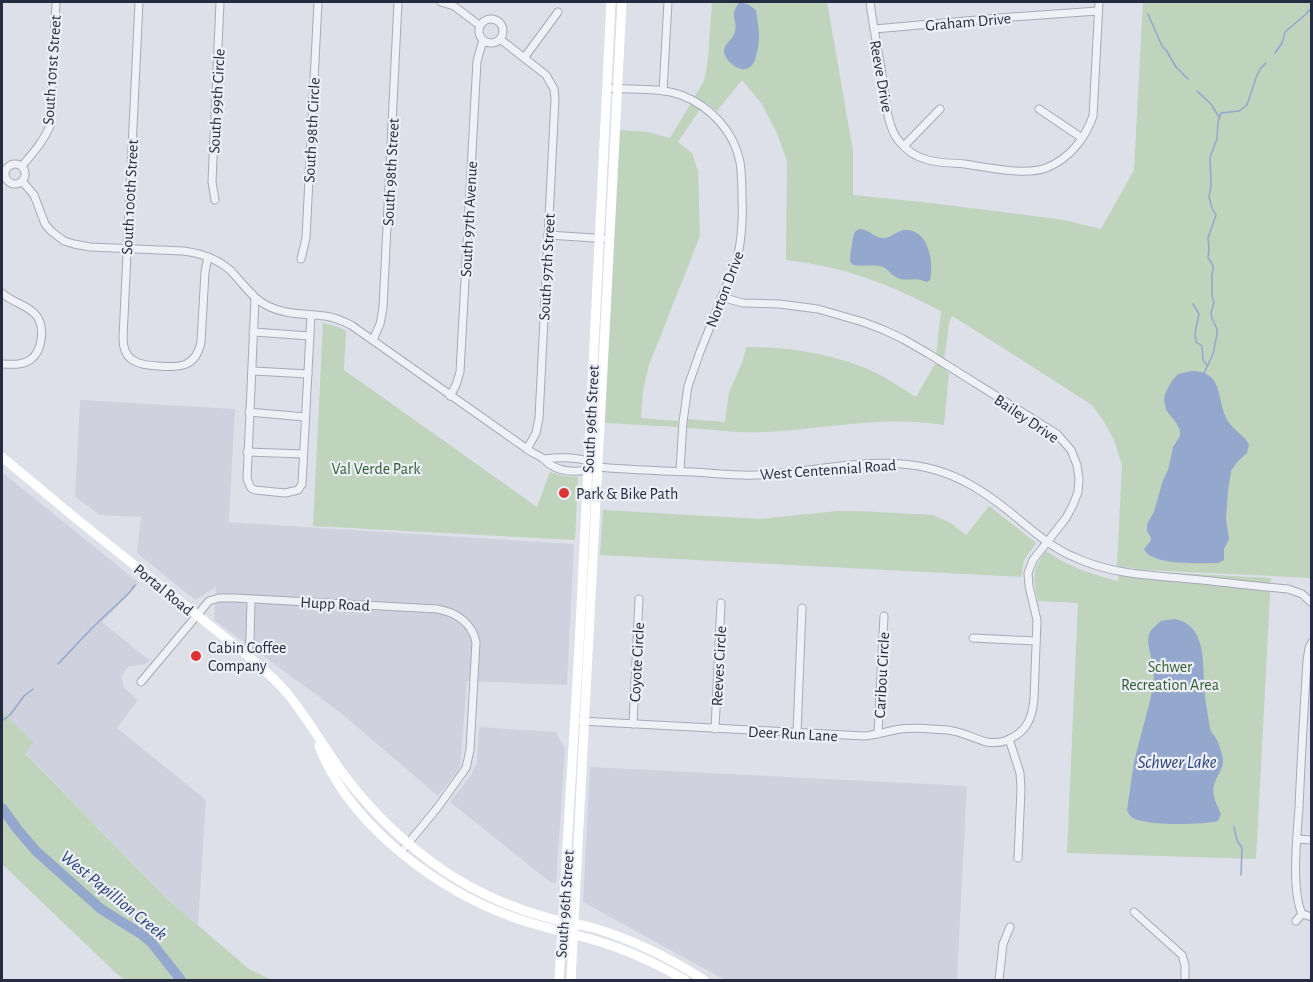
<svg xmlns="http://www.w3.org/2000/svg" width="1313" height="982" font-family="'Alegreya Sans',sans-serif">
  <style>
    .built { fill: #cfd2de }
    .green { fill: #bfd3bd }
    .water { fill: #94a7cc }
    .lines { fill: none; stroke-linecap: round; stroke-linejoin: round }
    .stream { stroke: #94a7cc; stroke-width: 1.5 }
    .river { stroke: #94a7cc; stroke-width: 10 }
    .minor-casing { stroke: #a6aab6; stroke-width: 9 }
    .minor { stroke: #f0f1f6; stroke-width: 7 }
    .secondary { stroke: #fff; stroke-width: 9 }
    .poi-dot { fill: #db3435; stroke: #eceff6; stroke-width: 2 }
    .labels { text-anchor: middle; stroke-width: 4.5; stroke-linejoin: round; paint-order: stroke }
    .street-label { font-size: 16px; fill: #252b40; stroke: #eceff6 }
    .park-label { font-size: 16px; fill: #335d31; stroke: #eceff6 }
    .poi-label { font-size: 16px; fill: #252b40; stroke: #eceff6; text-anchor: start }
    .water-label { font-size: 18px; font-style: italic; fill: #2b4278; stroke: #eceff6 }
  </style>
  <rect width="100%" height="100%" fill="#dde0e8"/>
  <g class="built">
    <path d="M80,400L235,409L229,522H225L574,544L567,685L467,681L460,768L438,796L341,713L214,620L216,587L195,600L137,553L141,517L100,515L75,497Z"/>
    <path d="M2,472L139,583L125,599L102,622L150,661L145,664L128,667L124,672L121,677L124,688L138,700L117,728L206,800L198,925L165,897L25,752L34,743L2,711Z"/>
    <path d="M479,727L556,732L565,749L556,883L550,882L450,802L471,775L477,762Z"/>
    <path d="M590,767L967,786L957,980H725L583,902Z"/>
  </g>
  <g class="green">
    <path d="M712,2H827L853,151V195L931,203L1064,220L1101,229L1134,170L1143,2H1311V578L1146,570L1117,566L1122,465L1114,440L1103,420L1092,405L1000,346L952,316L949,323L943,368L949,373L944,425C883,415 826,429 765,432C741,434 712,429 687,428L688,419L725,422L729,392L742,363L746,347C790,347 836,354 876,373C890,380 903,389 916,397L935,364L941,311C888,284 846,267 786,260L787,161L776,131L761,103L742,80L717,111L705,102L678,142L692,153L698,171L700,236L649,365L643,392L641,418L678,421V427L605,423L620,130L648,132L670,138L704,81L708,59Z"/>
    <path d="M323,323L335,326L346,331L344,370L537,507L550,472L563,476L578,477L575,540L313,526Z"/>
    <path d="M989,506L1036,543L1024,560L1021,577L600,555L603,510L760,519L838,511H859L933,515L951,523L966,535Z"/>
    <path d="M1046,551C1067,566 1093,575 1118,581L1119,570L1271,578L1256,859L1067,853L1078,603L1038,601C1033,577 1031,572 1046,551Z"/>
    <path d="M2,711L34,743L25,753L165,897L249,969L272,980H125L115,972L2,864Z"/>
  </g>
  <g class="water">
    <path d="M740,2L749,5L756,10C758,26 761,36 757,52C756,56 755,62 752,65C743,76 726,63 724,52C723,44 733,40 735,32C738,19 728,15 740,2Z"/>
    <path d="M859,229C869,228 874,239 885,238C893,237 898,229 907,230C929,231 934,263 930,280L927,282C914,276 907,282 898,278C892,276 889,270 883,267C873,264 863,267 853,265L850,261C850,257 853,234 855,232C856,231 858,230 859,229Z"/>
    <path d="M1192,371C1226,371 1215,404 1230,424C1236,432 1245,436 1249,445L1247,453L1237,462L1231,471L1228,491L1226,519L1229,539L1224,549V560L1218,563C1201,563 1151,566 1144,549L1150,542L1151,538L1147,531V524L1154,512L1163,480L1168,470L1173,447L1180,436V430L1177,424L1166,410L1164,399L1165,394L1171,382L1178,374Z"/>
    <path d="M1174,619C1206,624 1203,662 1204,687C1205,701 1208,715 1210,729C1211,732 1213,734 1215,737C1219,742 1222,753 1223,760C1223,769 1218,774 1215,782C1210,793 1217,805 1221,814L1218,821C1201,825 1148,826 1133,818C1129,815 1129,814 1127,810L1134,762L1150,701L1154,678L1153,668L1148,642L1149,634L1152,629L1161,621Z"/>
  </g>
  <g class="lines">
    <g class="stream">
      <path d="M1148,14L1162,46L1166,50L1176,67L1188,79"/>
      <path d="M1275,53L1282,43L1285,32L1306,14L1312,7"/>
      <path d="M1197,91L1211,104L1219,117"/>
      <path d="M1193,304L1199,314L1195,333L1196,342L1202,346L1203,360L1208,366"/>
      <path d="M1204,373L1213,354L1217,334V329L1212,318L1211,313L1214,302L1212,296V274C1215,267 1212,263 1208,258L1209,249L1208,238L1216,215L1212,208L1209,197L1211,185L1210,157L1217,139L1218,122L1221,113L1239,111L1247,105L1257,75L1261,68L1266,63"/>
      <path d="M58,664L93,627L129,593L135,585"/>
      <path d="M2,721L10,715L24,696L33,689"/>
      <path d="M1234,827L1237,840L1242,848L1241,875"/>
    </g>
    <path class="river" d="M2,808L18,830L36,851L101,909L141,934L151,942L181,980"/>
    <defs>
      <g id="minor">
        <path d="M139,2L123,338C123,361 138,365 158,366C180,368 196,367 201,342L205,272L208,257"/>
        <path d="M441,2L454,6L479,25"/>
        <path d="M870,2C873,26 878,50 882,74C886,95 885,122 898,140C905,149 916,157 928,160C939,163 952,163 964,164C986,167 1025,176 1046,168C1069,159 1085,139 1093,116L1099,2"/>
        <circle cx="491" cy="31" r="12"/>
        <path d="M874,29L1011,17L1098,11"/>
        <path d="M500,39L546,75L554,89L555,99L539,418L536,433L527,449"/>
        <path d="M524,58L558,12"/>
        <path d="M607,88C631,90 658,87 681,95C710,106 734,131 740,162C742,174 742,187 742,199C743,220 742,238 737,259L700,352L688,386L683,422L680,471"/>
        <path d="M663,91L668,2"/>
        <path d="M1039,109L1082,138"/>
        <path d="M904,146L940,109"/>
        <circle cx="15" cy="174" r="10"/>
        <path d="M22,166C33,153 43,142 50,126L56,2"/>
        <path d="M22,181L34,195L45,224L51,231L64,241L74,244L90,247L183,251C200,253 217,259 230,270C242,282 251,297 266,305C287,316 304,313 325,316C334,317 343,321 351,325L527,449C532,453 538,455 544,459C546,461 548,464 551,465C564,474 584,472 598,467C629,470 661,471 693,472C714,473 735,476 756,475C813,473 873,455 928,468C960,475 986,493 1011,513C1031,529 1050,547 1074,557C1108,573 1144,575 1180,578C1216,581 1252,586 1288,589L1302,594L1312,603"/>
        <path d="M215,200L212,182L220,2"/>
        <path d="M548,235L610,239"/>
        <path d="M301,259L306,238L318,2"/>
        <path d="M2,293C12,302 26,305 34,313C46,324 43,351 30,360C21,366 11,364 2,364"/>
        <path d="M255,298L247,479L251,488L255,490L285,493L298,490L302,484L311,315"/>
        <path d="M253,332L310,336"/>
        <path d="M373,340L380,324L383,308L398,2"/>
        <path d="M252,371L308,374"/>
        <path d="M450,396L456,385L460,372L477,61L483,40"/>
        <path d="M249,412L305,417"/>
        <path d="M247,452L303,454"/>
        <path d="M544,459C559,457 577,457 592,462"/>
        <path d="M973,638L1036,641"/>
        <path d="M247,655L250,640L251,599"/>
        <path d="M141,682L209,601L219,598H235L437,609C456,612 472,623 476,642L470,750L466,768L438,807L401,852"/>
        <path d="M580,721L864,736C876,735 888,731 900,729C915,727 932,729 947,730C960,731 973,738 986,742C993,743 999,743 1005,741C1026,733 1032,720 1034,699L1037,620L1029,586L1028,573L1033,560L1066,518L1073,505L1078,492L1079,479L1077,465L1071,450L1057,434L929,354L903,339L884,330L863,322L818,309L779,304L743,303L721,297"/>
        <path d="M633,724L639,599"/>
        <path d="M715,729L721,603"/>
        <path d="M797,733L802,608"/>
        <path d="M878,734L884,616"/>
        <path d="M1009,739L1020,773L1021,789L1018,858"/>
        <path d="M1297,839L1312,840"/>
        <path d="M1134,912L1182,955L1185,965V980"/>
        <path d="M1302,914C1291,889 1297,836 1299,808C1301,759 1304,710 1307,661L1309,648L1312,642"/>
        <path d="M1302,914L1312,917"/>
        <path d="M1296,921L1302,914"/>
        <path d="M999,980L1003,944L1010,927"/>
      </g>
    </defs>
    <use href="#minor" class="minor-casing"/>
    <use href="#minor" class="minor"/>
    <g class="secondary">
      <path d="M2,457L79,521L247,655C261,667 275,679 287,693C309,720 326,751 347,779C375,815 407,846 446,872C476,892 514,909 549,918C564,922 579,924 594,928C634,940 670,958 704,980"/>
      <path d="M319,746C350,826 439,892 518,919C544,928 571,933 597,941C628,950 657,964 685,980"/>
      <path d="M559,980L579,647L611,2"/>
      <path d="M571,980L622,2"/>
    </g>
  </g>
  <g class="poi-dot">
    <circle cx="564" cy="493" r="6"/>
    <circle cx="196" cy="656" r="6"/>
  </g>
  <g class="labels">
    <g class="street-label">
      <text transform="translate(968 21) rotate(-5)" y="6">Graham Drive</text>
      <text transform="translate(51 70) rotate(-86)" y="6">South 101st Street</text>
      <text transform="translate(882 76) rotate(80)" y="6">Reeve Drive</text>
      <text transform="translate(216 101) rotate(-87)" y="6">South 99th Circle</text>
      <text transform="translate(311 130) rotate(-87)" y="6">South 98th Circle</text>
      <text transform="translate(390 172) rotate(-87)" y="6">South 98th Street</text>
      <text transform="translate(129 197) rotate(-87)" y="6">South 100th Street</text>
      <text transform="translate(468 219) rotate(-87)" y="6">South 97th Avenue</text>
      <text transform="translate(546 267) rotate(-87)" y="6">South 97th Street</text>
      <text transform="translate(724 289) rotate(-69)" y="6">Norton Drive</text>
      <text transform="translate(1027 418) rotate(34)" y="6">Bailey Drive</text>
      <text transform="translate(590 419) rotate(-87)" y="6">South 96th Street</text>
      <text transform="translate(828 469) rotate(-4)" y="6">West Centennial Road</text>
      <text transform="translate(164 589) rotate(39)" y="6">Portal Road</text>
      <text transform="translate(335 603) rotate(3)" y="6">Hupp Road</text>
      <text transform="translate(636 662) rotate(-87)" y="6">Coyote Circle</text>
      <text transform="translate(718 666) rotate(-87)" y="6">Reeves Circle</text>
      <text transform="translate(881 675) rotate(-87)" y="6">Caribou Circle</text>
      <text transform="translate(793 733) rotate(3)" y="6">Deer Run Lane</text>
      <text transform="translate(564 904) rotate(-86)" y="6">South 96th Street</text>
    </g>
    <g class="park-label">
      <text x="376" y="474">Val Verde Park</text>
      <text x="1170" y="672">Schwer<tspan x="1170" dy="18">Recreation Area</tspan></text>
    </g>
    <g class="poi-label">
      <text x="576" y="499">Park &amp; Bike Path</text>
      <text x="208" y="653">Cabin Coffee<tspan x="208" dy="18">Company</tspan></text>
    </g>
    <g class="water-label">
      <text x="1177" y="768">Schwer Lake</text>
      <text transform="translate(114 895) rotate(39)" y="6">West Papillion Creek</text>
    </g>
  </g>
  <rect width="1313" height="982" fill="none" stroke="#252b40" stroke-width="6"/>
</svg>
